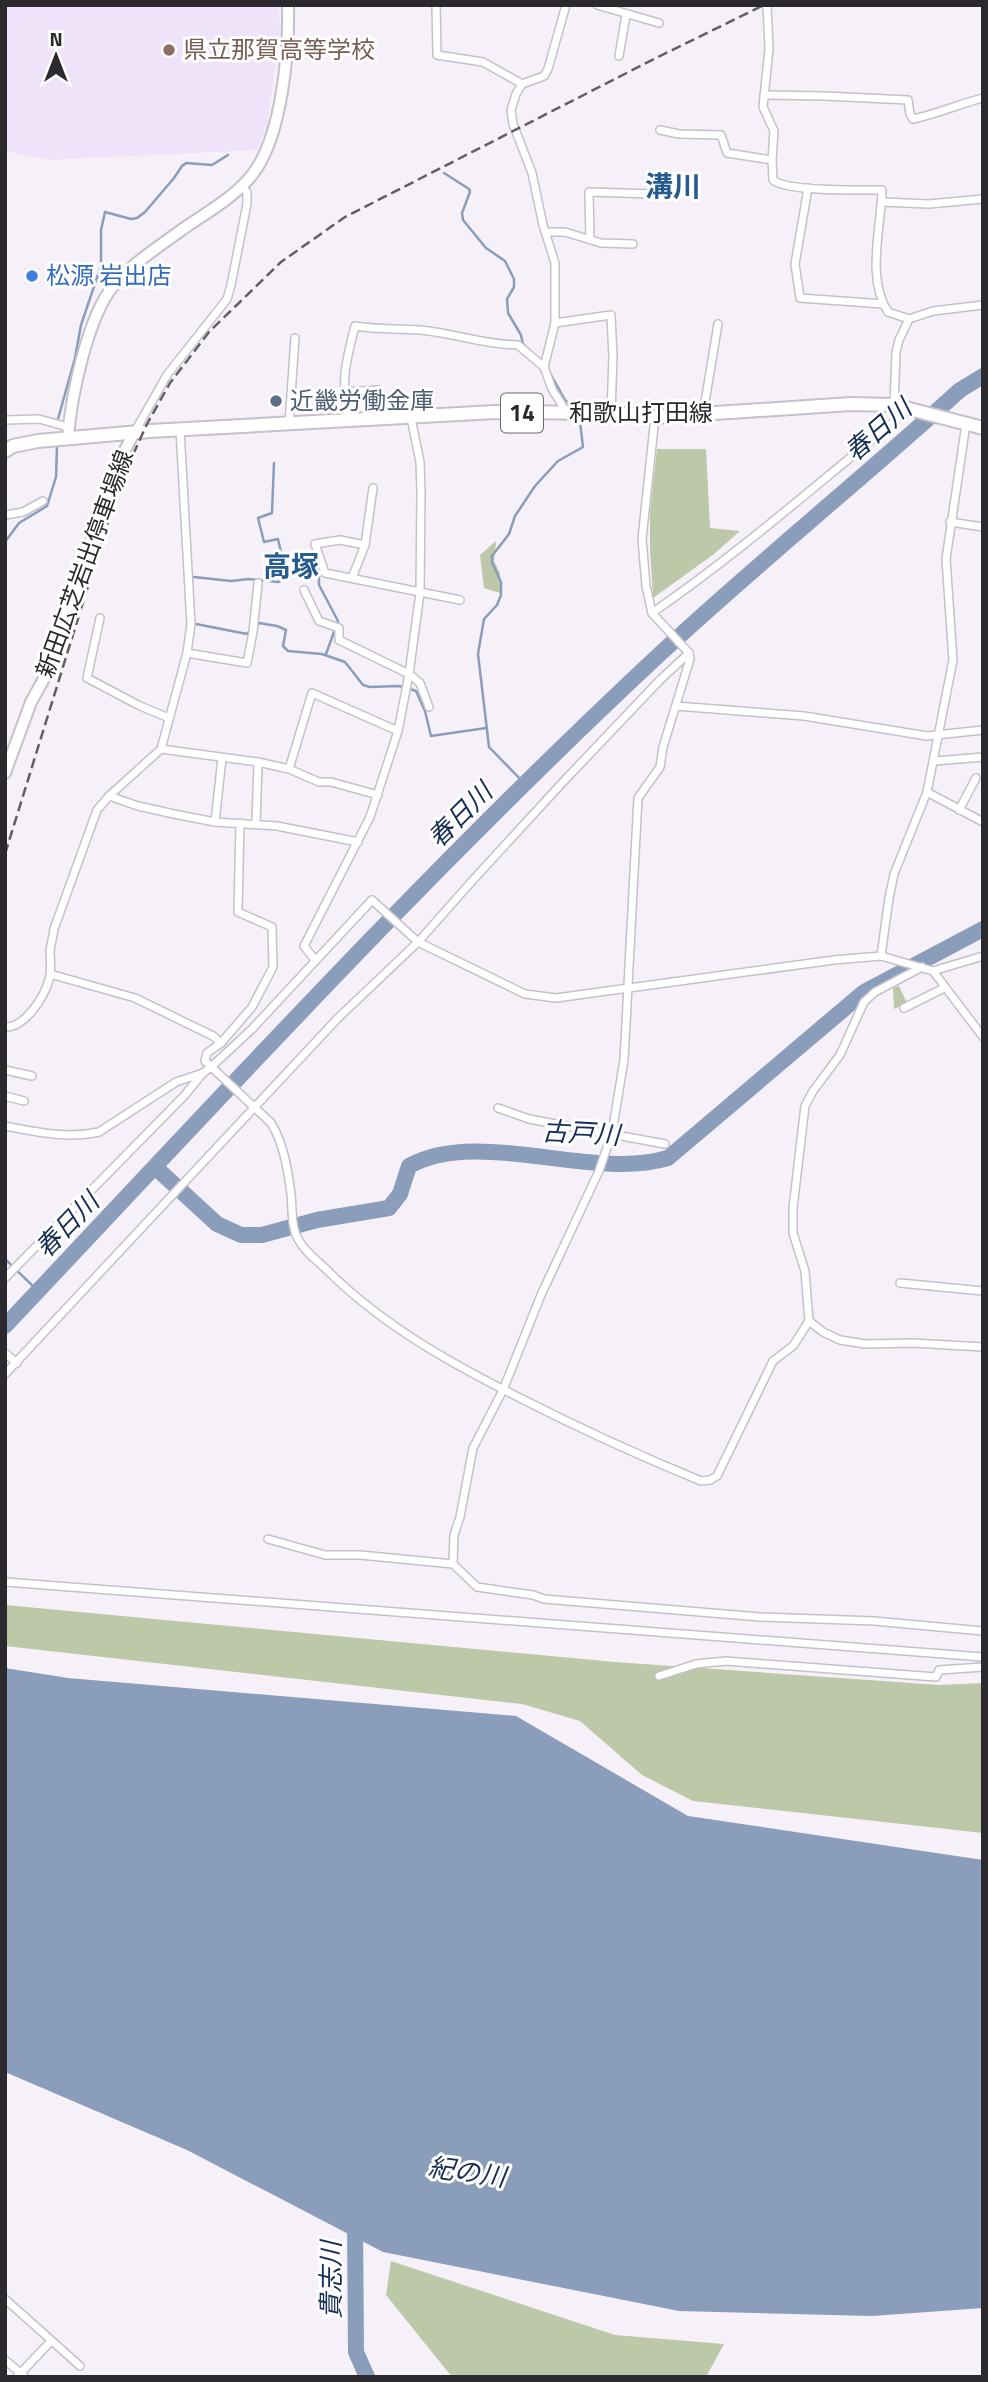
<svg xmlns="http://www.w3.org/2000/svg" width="988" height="2382" font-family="'Titillium Web','Noto Sans JP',sans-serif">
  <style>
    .education { fill: #eee3f8 }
    .green { fill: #bdc8a8 }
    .water { fill: #8a9dba }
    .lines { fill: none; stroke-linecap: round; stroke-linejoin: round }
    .stream { stroke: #8a9dba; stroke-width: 2.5 }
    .river { stroke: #8a9dba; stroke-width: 16 }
    .minor-casing { stroke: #c5c0c9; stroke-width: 10 }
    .secondary-casing { stroke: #c5c0c9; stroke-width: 14 }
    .primary-casing { stroke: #c5c0c9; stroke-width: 16 }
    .minor { stroke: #fff; stroke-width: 7 }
    .secondary { stroke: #fff; stroke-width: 10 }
    .primary { stroke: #fff; stroke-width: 12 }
    .rail { stroke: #615e64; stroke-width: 2.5; stroke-dasharray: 10 5; stroke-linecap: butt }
    .education-dot { fill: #8d6e63; stroke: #fff; stroke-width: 2.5 }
    .shop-dot { fill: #3f7fe0; stroke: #fff; stroke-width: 2.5 }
    .service-dot { fill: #5c6f8a; stroke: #fff; stroke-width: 2.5 }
    .labels { text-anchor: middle; stroke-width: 6; stroke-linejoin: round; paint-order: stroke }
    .shield { fill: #fff; stroke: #6b696c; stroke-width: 2 }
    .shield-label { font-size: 23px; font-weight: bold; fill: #2b292d }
    .education-label { font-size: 24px; fill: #785e54; stroke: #fff; text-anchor: start }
    .shop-label { font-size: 24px; fill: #366cbe; stroke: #fff; text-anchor: start }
    .service-label { font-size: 24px; fill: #4e5e75; stroke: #fff; text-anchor: start }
    .street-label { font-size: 24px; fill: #2b292d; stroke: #fff }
    .water-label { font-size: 26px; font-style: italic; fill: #162e56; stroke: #fff }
    .quarter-label { font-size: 28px; font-weight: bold; fill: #255b8d; stroke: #fff }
  </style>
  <rect width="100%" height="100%" fill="#f6f0f9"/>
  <path class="education" d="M5,5H279L280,33L267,126L257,150L49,160L5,151Z"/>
  <g class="green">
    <path d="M657,449H706L710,528L740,531L714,554L653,598L650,549V512Z"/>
    <path d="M496,541L494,561L500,573V593L484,588L480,555Z"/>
    <path d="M899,986L907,1003L894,1009L893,988Z"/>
    <path d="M5,1605L615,1662L939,1685L983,1683V1833L693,1801L642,1775L580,1721L522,1704L5,1646Z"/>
    <path d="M391,2261L615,2335L724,2344L706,2377H452L386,2295Z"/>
  </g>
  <path class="water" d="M5,1668L68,1678L516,1716L688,1816L983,1860V2308L872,2316L679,2311L383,2252L187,2150L5,2072Z"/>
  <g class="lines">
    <g class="stream">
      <path d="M444,173L469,189L470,192L462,213L463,220L486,248L505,261L514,279V287L507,299L508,313L521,335L523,344L531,352"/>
      <path d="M546,366L565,400L572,407"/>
      <path d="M58,419L75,358L81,325L101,266V230L105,212L131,219L137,218L145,212L174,178L182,166L186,163L212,165L228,155"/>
      <path d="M274,463L272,513L258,518L264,542L278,539L287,579"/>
      <path d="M5,542L19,523L47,506L56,477L57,447"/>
      <path d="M194,577L231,581L249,579L278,582L302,572H319V585L338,621L326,654"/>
      <path d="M196,624L247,634L250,631"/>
      <path d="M256,627L259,623L277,626L286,630L283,646L288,651L322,654L345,662L363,685L370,687L399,686L416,691L425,711L431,736L486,728"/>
      <path d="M526,785L489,747L478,654L484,619L497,605L501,595V582L492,562V556L509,534L515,516L535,486L558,461L583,447L580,422"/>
      <path d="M5,1259L38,1291"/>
    </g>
    <g class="river">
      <path d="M155,1167L217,1224L241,1235H262L317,1220L389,1208L400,1194L409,1166C478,1127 591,1181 668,1158L864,992L983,929"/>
      <path d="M5,1326C221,1097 432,866 662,652C759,562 862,479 960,390L983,376"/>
      <path d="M355,2219L356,2352L367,2377"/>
    </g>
    <defs>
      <g id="minor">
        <path d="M436,5L437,55L483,62L522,84"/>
        <path d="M566,5L548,69L544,76L522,84L516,94L511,110L513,124L532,173L543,225L555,263V323L544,367L552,389L567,413"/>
        <path d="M597,5L659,23"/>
        <path d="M767,5L769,49L763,107L774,131L772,160L773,180C787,192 860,190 882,190C881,229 866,278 888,312L909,319L933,311L983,305"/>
        <path d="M619,56L626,15"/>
        <path d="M764,95L825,96L908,100L910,114L913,119C937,114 959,104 983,98"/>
        <path d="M660,130L679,134L721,135L727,153L772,160"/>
        <path d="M808,188L795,264L800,298L883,304"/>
        <path d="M882,202L929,204L983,199"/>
        <path d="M545,232H565L601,243L633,244"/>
        <path d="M590,239L589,192L654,194"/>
        <path d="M555,323L611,315L613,357L611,413"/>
        <path d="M343,392L378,390"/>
        <path d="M894,405L896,352L899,340L909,319"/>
        <path d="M703,414L718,324"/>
        <path d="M5,420L39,419L68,427"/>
        <path d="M348,421C341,381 345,364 355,326C377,330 398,328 420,330C454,333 485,345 518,345L544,367"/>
        <path d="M289,424L295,338"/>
        <path d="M134,433L167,375L227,299L231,285L247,204V192L241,186"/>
        <path d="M5,515L23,512L43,501"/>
        <path d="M950,522L983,527"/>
        <path d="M365,545L340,540L315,544L325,573L460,600"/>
        <path d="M352,578L365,545L373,488"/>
        <path d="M304,590L319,621L339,628V640L409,674L420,683L429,707"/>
        <path d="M652,613C739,553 818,483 900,417L907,408"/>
        <path d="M100,618L87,678L140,706L169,718"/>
        <path d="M187,653L247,663L253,632L258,583"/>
        <path d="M676,706L804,716L927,736L983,730"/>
        <path d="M161,749L258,762L289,769L319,782H331L378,795"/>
        <path d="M935,761L983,757"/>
        <path d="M289,769L312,693L398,731"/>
        <path d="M927,792L983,822"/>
        <path d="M109,796L138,806L174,814L215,822L277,826L358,842"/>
        <path d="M959,810L976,778"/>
        <path d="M215,822L222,758"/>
        <path d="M256,823L258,762"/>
        <path d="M881,956L889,898L894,874L927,792L953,660L946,559L966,424"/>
        <path d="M315,960L304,946L370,817L398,731L409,674L420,593L421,491L420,462L411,418"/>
        <path d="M933,971L983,956"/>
        <path d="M50,974L135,998L213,1036L221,1043L207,1053L205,1061L271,1123C284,1144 288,1171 291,1194C293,1212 290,1230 302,1245C309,1256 323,1265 332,1275C387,1328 454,1365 522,1399C581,1429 640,1456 701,1481L710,1480L717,1476L773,1361L793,1346L809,1321L805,1271L793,1233V1208L805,1106L813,1091L840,1055L864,1002L875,992L922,967"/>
        <path d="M904,1008L944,988"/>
        <path d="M5,1027C25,1028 44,997 49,980C52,971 50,960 50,951C51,944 53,936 54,929L97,810L109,796L161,749L187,653L191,624L180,430"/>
        <path d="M221,1043L252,1007L273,967L272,927L238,912L240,823"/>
        <path d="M5,1070L32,1076"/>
        <path d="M5,1096L24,1101"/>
        <path d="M498,1108L529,1119L665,1144"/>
        <path d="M5,1126C37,1132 67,1139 99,1132L176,1082L203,1073L210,1068L252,1029L372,900L418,942L525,994L556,998L834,960L881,956L933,971L983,1037"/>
        <path d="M5,1278L184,1096L202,1074"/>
        <path d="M900,1283L983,1291"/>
        <path d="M809,1321L823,1332L840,1340L865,1344L913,1343L983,1347"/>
        <path d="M5,1353L17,1363"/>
        <path d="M5,1374L338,1018L418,942L473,880L563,782L660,680L689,653"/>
        <path d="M268,1539L325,1555H360L453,1564L477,1587L533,1595L544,1599L760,1617L874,1621L983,1631"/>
        <path d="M453,1564L454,1535L460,1517L473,1448L503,1390L541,1295L599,1171L612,1133L624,1060L638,798L660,767L663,747L690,659L689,653L652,613L646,586L642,539L655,417"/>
        <path d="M5,1582L983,1657"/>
        <path d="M659,1676L696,1664L726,1661L936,1677L939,1670L983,1667"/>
        <path d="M5,2299L80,2366"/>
        <path d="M5,2360L25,2377"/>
        <path d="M17,2377L51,2341"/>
      </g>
      <g id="secondary">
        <path d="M68,437C71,397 88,315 114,285C133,263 157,248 180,231C204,214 234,198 252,175C282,137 289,53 288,5"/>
        <path d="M5,773L31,702L51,666L101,510L117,465L134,433"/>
      </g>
      <path id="primary" d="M5,451L13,446L38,441L150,431L495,412L611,413L655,417L851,404L894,405L983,428"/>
    </defs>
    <use href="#minor" class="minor-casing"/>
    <use href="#secondary" class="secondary-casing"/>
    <use href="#primary" class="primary-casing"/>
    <use href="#minor" class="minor"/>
    <use href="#secondary" class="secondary"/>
    <use href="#primary" class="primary"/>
    <path class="rail" d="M5,854L120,483L147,424L170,383L209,332L281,262L345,217L654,59L764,5"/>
  </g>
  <circle class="education-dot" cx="169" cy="50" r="7"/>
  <circle class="shop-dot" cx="32" cy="276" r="7"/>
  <circle class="service-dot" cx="276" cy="401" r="7"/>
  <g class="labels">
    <rect class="shield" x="501" y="393.5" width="42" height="39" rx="5"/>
    <g class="shield-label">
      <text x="522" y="421">14</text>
    </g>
    <g class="education-label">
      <text x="183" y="58">県立那賀高等学校</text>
    </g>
    <g class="shop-label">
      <text x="46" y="284">松源 岩出店</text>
    </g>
    <g class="service-label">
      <text x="290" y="409">近畿労働金庫</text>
    </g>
    <g class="street-label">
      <text x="641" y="421">和歌山打田線</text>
      <text transform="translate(85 564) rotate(-70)" y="8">新田広芝岩出停車場線</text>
    </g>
    <g class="water-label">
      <text transform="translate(878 430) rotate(-41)" y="9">春日川</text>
      <text transform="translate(460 815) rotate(-45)" y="9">春日川</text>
      <text transform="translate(581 1133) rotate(3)" y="9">古戸川</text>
      <text transform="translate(67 1225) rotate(-46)" y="9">春日川</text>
      <text transform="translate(467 2172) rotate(8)" y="9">紀の川</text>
      <text transform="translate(331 2280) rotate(-90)" y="9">貴志川</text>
    </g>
    <g class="quarter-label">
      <text x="673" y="196">溝川</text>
      <text x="291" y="576">高塚</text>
    </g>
  </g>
  <rect width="988" height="2382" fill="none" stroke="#2b292d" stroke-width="14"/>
  <g transform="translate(56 56)" stroke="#ffffff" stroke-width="5" paint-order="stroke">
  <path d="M0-5L12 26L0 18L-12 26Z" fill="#2b292d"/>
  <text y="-10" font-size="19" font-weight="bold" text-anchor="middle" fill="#2b292d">N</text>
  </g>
</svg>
